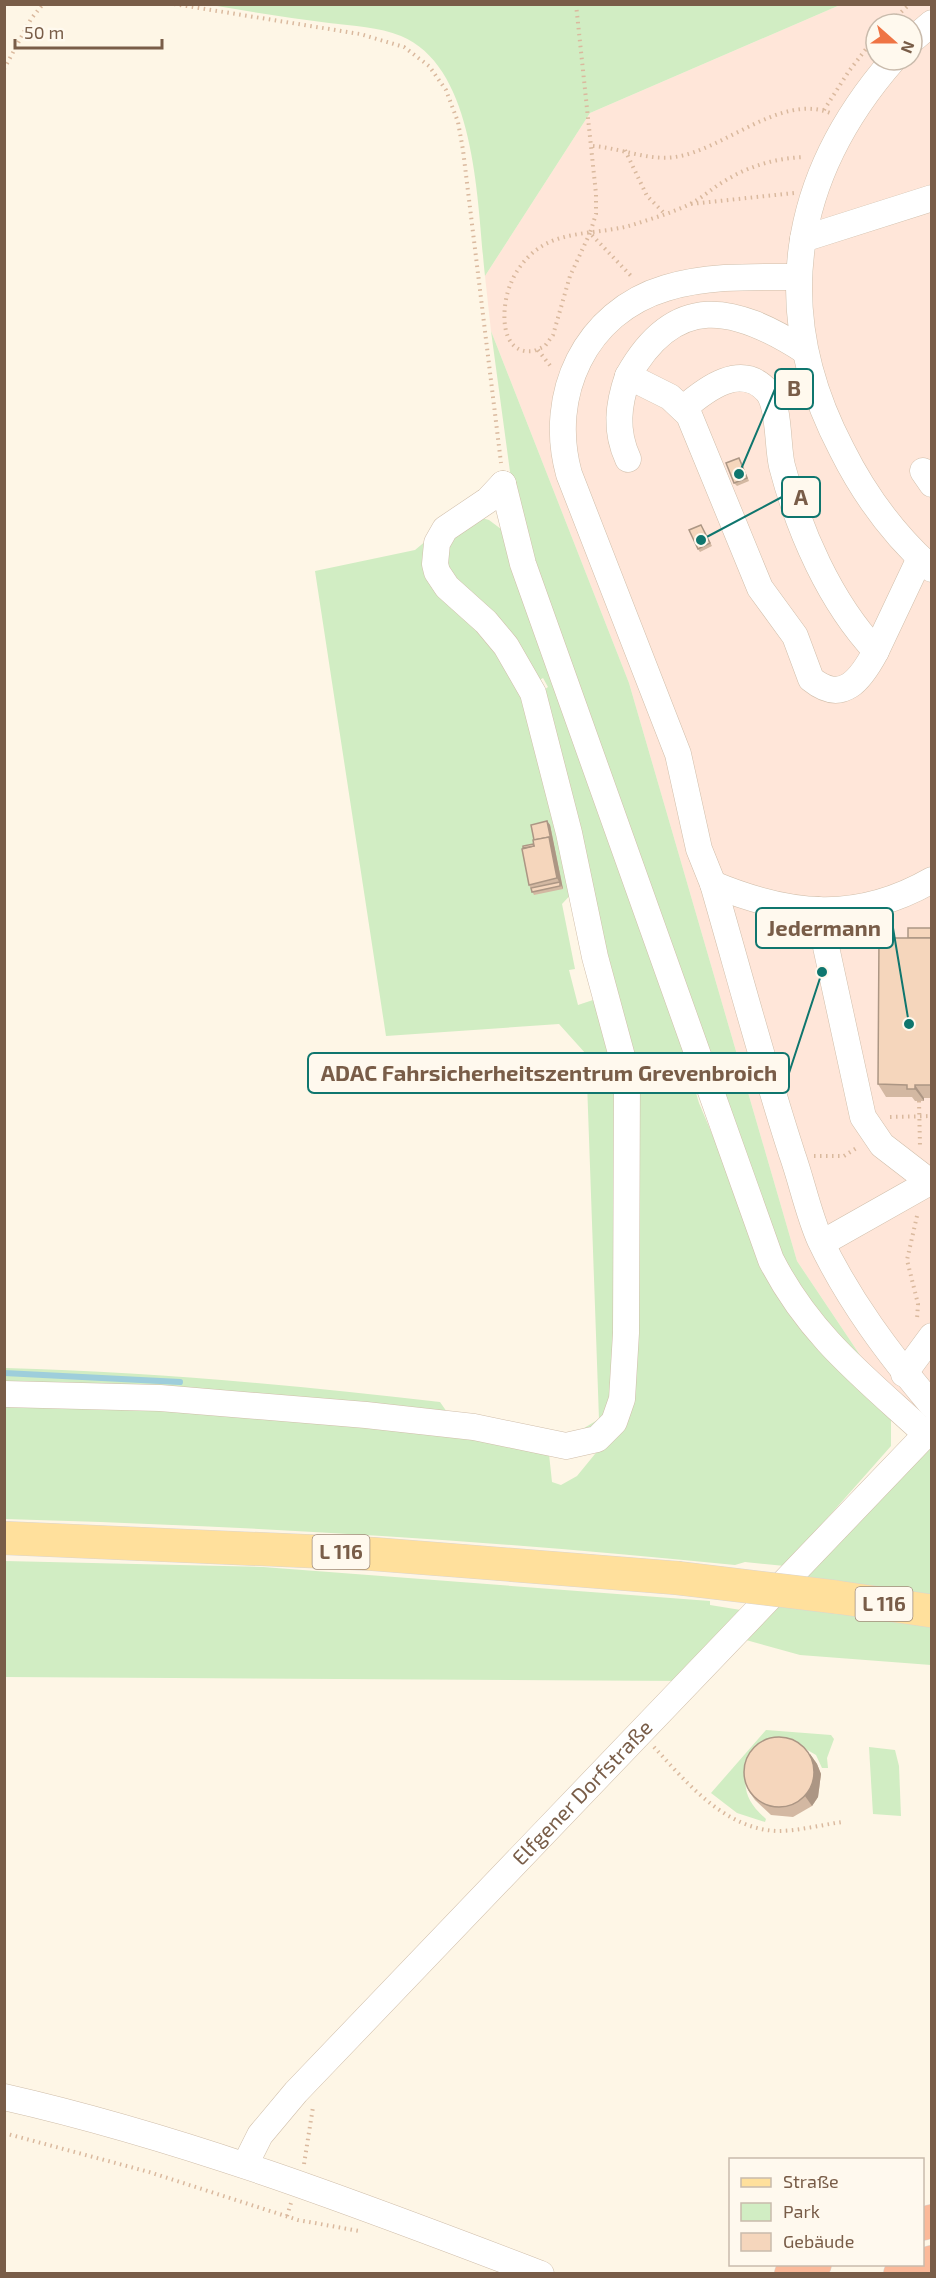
<svg xmlns="http://www.w3.org/2000/svg" width="936" height="2278" font-family="'Exo 2',sans-serif">
  <style>
    .commercial { fill: #ffe6d9; fill-rule: evenodd }
    .green { fill: #d1edc3 }
    .lines { fill: none; stroke-linecap: round; stroke-linejoin: round }
    .stream { stroke: #9ecedb; stroke-width: 6 }
    .minor-casing { stroke: #d0beaa; stroke-width: 27 }
    .major-casing { stroke: #dcd5cf; stroke-width: 34 }
    .highway-casing { stroke: #dcd5cf; stroke-width: 34 }
    .path { stroke: #dab99e; stroke-width: 4; stroke-dasharray: 1.5 4.5; stroke-linecap: butt }
    .minor { stroke: #fff; stroke-width: 26 }
    .major { stroke: #ffe09c; stroke-width: 33 }
    .highway { stroke: #fbb999; stroke-width: 33 }
    .major-bridge-casing { stroke: #dcd5cf; stroke-width: 34; stroke-linecap: butt }
    .major-bridge { stroke: #ffe09c; stroke-width: 33 }
    .wall { fill: #d3b8a2 }
    .shaded-wall { fill: #ac9684 }
    .building { fill: #f5d6bc; stroke: #ac9684; stroke-width: 1.5 }
    .labels { text-anchor: middle; stroke-width: 6; stroke-linejoin: round; paint-order: stroke }
    .shield { fill: #fff9ee; stroke: #a18c7a; stroke-width: 1.5 }
    .shield-label { font-size: 20px; font-weight: bold; fill: #795d48 }
    .street-label { font-size: 21px; fill: #795d48; stroke: #fff9ee }
    .leader { fill: none; stroke: #0f766e; stroke-width: 2 }
    .callout-dot { fill: #0f766e; stroke: #fff9ee; stroke-width: 2 }
    .callout { fill: #fff9ee; stroke: #0f766e; stroke-width: 2 }
    .callout-label { font-size: 22px; text-anchor: middle; font-weight: bold; fill: #795d48 }
  </style>
  <rect width="100%" height="100%" fill="#fef6e6"/>
  <path class="commercial" d="M840,5H931L932,1413L922,1423L870,1370L797,1261L629,683L491,331L485,276L590,113ZM876,24H912V60H876Z"/>
  <g class="green">
    <path d="M211,5L840,4V5L590,113L485,276C477,206 478,68 401,36C379,27 353,26 329,23C290,18 251,12 211,5Z"/>
    <path d="M491,331L629,683L797,1261L870,1370L798,1298L529,558L513,494Z"/>
    <path d="M478,517L489,520L509,535L689,1052L691,1076L699,1103L767,1265L891,1415V1446L785,1566L745,1562L735,1565C492,1540 249,1526 5,1519V1399L382,1422L549,1454L552,1482L561,1485L577,1476L613,1432L635,1119L541,692L548,687L543,678L536,682L442,570V547Z"/>
    <path d="M433,535L429,554L524,692L574,891L562,904L575,969L569,970L578,1005L596,999L617,1055L614,1409L576,1439L5,1389V1368C150,1372 295,1385 440,1402L447,1412L559,1433H576L599,1419L586,1054L559,1024L386,1036L315,571L415,550Z"/>
    <path d="M931,1443V1665L800,1655L746,1640L688,1681L5,1677V1561L263,1567L710,1601V1605L747,1611Z"/>
    <path d="M766,1730L831,1735L834,1739L827,1758L828,1768H822L816,1755L797,1744L749,1764C741,1789 747,1802 766,1819L765,1822L737,1813L711,1793Z"/>
    <path d="M869,1747L895,1750L899,1766L901,1816L873,1814Z"/>
  </g>
  <g class="lines">
    <path class="stream" d="M4,1373L180,1382"/>
    <defs>
      <g id="minor">
        <path d="M912,40L932,23"/>
        <path d="M893,60C791,177 769,311 842,450C864,494 895,536 932,569"/>
        <path d="M803,239L932,198"/>
        <path d="M799,277C755,277 709,275 666,288C585,312 547,395 569,474L678,754L699,849L713,884C739,974 763,1065 792,1154C802,1182 808,1213 820,1240C849,1301 889,1354 932,1405"/>
        <path d="M628,376C618,405 615,431 628,459"/>
        <path d="M684,408C706,389 741,362 767,391C780,405 777,446 782,466C799,531 830,602 876,651C861,679 843,705 811,679L795,636L760,588L689,415L670,397L628,376C675,292 734,305 805,351"/>
        <path d="M923,471L932,484"/>
        <path d="M503,484L523,564L771,1260C810,1336 864,1377 926,1434"/>
        <path d="M876,651L920,558"/>
        <path d="M713,884C790,916 857,923 932,880"/>
        <path d="M818,910L863,1117L882,1145L930,1182L822,1243"/>
        <path d="M904,1374L932,1336"/>
        <path d="M4,1394L160,1398L366,1415L474,1427L566,1446L597,1439L614,1422L622,1399L626,1333L627,1075L595,957L569,833L533,693L506,646L486,622L447,587L437,572L435,564L437,543L445,529L488,500L503,484"/>
        <path d="M4,2097C189,2139 365,2207 541,2274"/>
        <path id="s1" d="M245,2165L260,2135L296,2092L932,1428"/>
      </g>
      <g id="major">
        <path d="M4,1538L373,1554L677,1578"/>
        <path d="M836,1597L932,1611"/>
      </g>
      <g id="highway">
        <path d="M922,2224L932,2221"/>
        <path d="M791,2274L815,2264"/>
        <path d="M900,2274L932,2262"/>
      </g>
    </defs>
    <use href="#minor" class="minor-casing"/>
    <use href="#major" class="major-casing"/>
    <use href="#highway" class="highway-casing"/>
    <g class="path">
      <path d="M174,4L360,34L404,47L429,66L446,90L458,122L463,150L501,463"/>
      <path d="M576,4L596,194V214L590,233L633,278"/>
      <path d="M888,24L910,4"/>
      <path d="M4,69L31,19L43,4"/>
      <path d="M824,110L849,71L876,36"/>
      <path d="M593,146C620,148 648,161 675,157C724,150 781,93 830,113"/>
      <path d="M625,150L647,196L664,213"/>
      <path d="M691,204L794,193"/>
      <path d="M590,233L570,276L553,335L545,346L534,351C498,356 501,305 511,283C516,270 527,256 539,248C565,230 603,234 632,225C651,219 671,213 688,205C701,199 711,189 723,182C748,166 776,158 805,157"/>
      <path d="M538,350L552,368"/>
      <path d="M919,1101L920,1147"/>
      <path d="M890,1117L932,1116"/>
      <path d="M814,1156H844L858,1147"/>
      <path d="M917,1216L907,1260L918,1304L917,1319"/>
      <path d="M654,1747C687,1783 725,1829 777,1831C798,1831 821,1825 842,1822"/>
      <path d="M4,2133L149,2172L298,2220L359,2231"/>
      <path d="M304,2164L313,2107"/>
      <path d="M287,2216L291,2203"/>
    </g>
    <use href="#minor" class="minor"/>
    <use href="#major" class="major"/>
    <use href="#highway" class="highway"/>
    <defs>
      <path id="major-bridge" d="M677,1578L836,1597"/>
    </defs>
    <use href="#major-bridge" class="major-bridge-casing"/>
    <use href="#major-bridge" class="major-bridge"/>
  </g>
  <g class="wall">
    <path d="M739,458L741,461L749,481L737,486L734,483Z"/>
    <path d="M701,525L712,546L700,552L698,549Z"/>
    <path d="M547,821L550,825L563,889L534,895L529,885L533,844L534,840Z"/>
    <path d="M932,928V1098H924V1101H915L912,1097H886L878,1084L908,938Z"/>
    <path d="M810,1754L817,1764L821,1774L818,1797L812,1806L793,1817L771,1815L755,1800L748,1790Z"/>
  </g>
  <g class="shaded-wall">
    <path d="M547,821L550,825L563,889L557,878L549,837Z"/>
    <path d="M915,1085L924,1098V1101L915,1089Z"/>
    <path d="M810,1754L817,1764L821,1774L818,1797L812,1806L805,1796Z"/>
  </g>
  <g class="building">
    <path d="M739,458L747,478L734,483L726,463Z"/>
    <path d="M701,525L710,543L698,549L689,530Z"/>
    <path d="M547,821L551,840L549,837L534,840L531,825Z"/>
    <path d="M549,837L557,878L529,885L522,849L534,846L533,840Z"/>
    <path d="M533,844L534,846L523,848V846Z"/>
    <path d="M560,882V886L532,892L531,888Z"/>
    <rect x="908" y="928" width="24" height="10"/>
    <path d="M879,938H932V1085H915V1089H907V1085L878,1084Z"/>
    <circle cx="779" cy="1772" r="35"/>
  </g>
  <g class="labels">
    <g class="shield">
      <rect x="312.5" y="1535" width="57" height="34" rx="4.5"/>
      <rect x="855.5" y="1587" width="57" height="34" rx="4.5"/>
    </g>
    <g class="shield-label">
      <text x="341" y="1559">L 116</text>
      <text x="884" y="1611">L 116</text>
    </g>
    <g class="street-label">
      <text dy="7" stroke="none"><textPath href="#s1" startOffset="504">Elfgener Dorfstraße</textPath></text>
    </g>
  </g>
  <path class="leader" d="M739 474L775 389M701 540L782 497M909 1024L893 928M822 972L789 1073"/>
  <g class="callout-dot">
    <circle cx="739" cy="474" r="6"/>
    <circle cx="701" cy="540" r="6"/>
    <circle cx="909" cy="1024" r="6"/>
    <circle cx="822" cy="972" r="6"/>
  </g>
  <g class="callout">
    <rect x="775" y="369" width="38" height="40" rx="6"/>
    <rect x="782" y="477" width="38" height="40" rx="6"/>
    <rect x="756" y="908" width="137" height="40" rx="6"/>
    <rect x="308" y="1053" width="481" height="40" rx="6"/>
  </g>
  <g class="callout-label">
    <text x="794" y="396">B</text>
    <text x="801" y="505">A</text>
    <text x="824" y="936">Jedermann</text>
    <text x="549" y="1081">ADAC Fahrsicherheitszentrum Grevenbroich</text>
  </g>
  <rect width="936" height="2278" fill="none" stroke="#795d48" stroke-width="12"/>
  <rect x="729" y="2158" width="195" height="108" fill="#fff9ee" stroke="#c9bbac" stroke-width="1.5"/>
  <rect x="741" y="2178" width="30" height="9" fill="#ffe09c" stroke="#c9bbac" stroke-width="1.5"/>
  <text x="783" y="2188" font-size="18" fill="#795d48">Straße</text>
  <rect x="741" y="2203" width="30" height="18" fill="#d1edc3" stroke="#c9bbac" stroke-width="1.5"/>
  <text x="783" y="2218" font-size="18" fill="#795d48">Park</text>
  <rect x="741" y="2233" width="30" height="18" fill="#f5d6bc" stroke="#c9bbac" stroke-width="1.5"/>
  <text x="783" y="2248" font-size="18" fill="#795d48">Gebäude</text>
  <g transform="translate(894 42) rotate(111)"><circle r="28" fill="#fff9ee" stroke="#c9bbac" stroke-width="1.5"/>
  <path d="M0-4.5L10 22L0 15L-10 22Z" fill="#ef7444"/>
  <text y="-9" font-size="16" font-weight="bold" text-anchor="middle" fill="#795d48">N</text>
  </g>
  <path d="M15 39v9h147v-9" fill="none" stroke="#795d48" stroke-width="3"/>
  <text x="24" y="39" font-size="18" fill="#795d48" stroke="#fff9ee" stroke-width="4.5" paint-order="stroke">50 m</text>
</svg>
